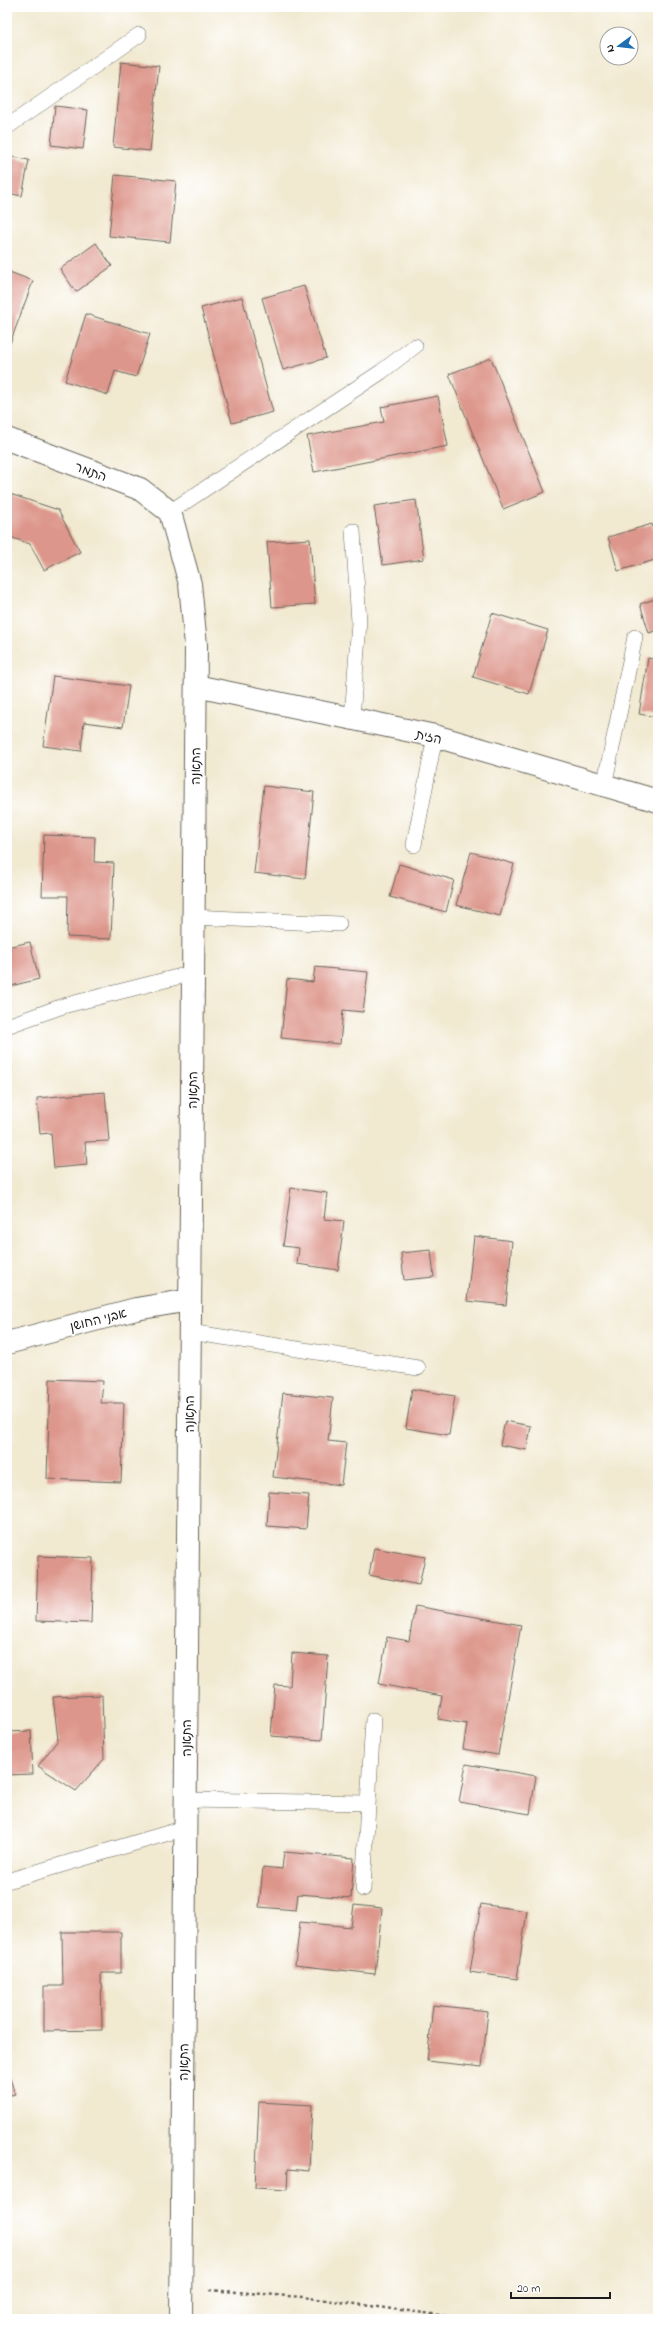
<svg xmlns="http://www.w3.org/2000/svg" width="665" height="2326" font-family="'Indie Flower','Playpen Sans Hebrew',sans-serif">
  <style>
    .building { fill: #dd968b }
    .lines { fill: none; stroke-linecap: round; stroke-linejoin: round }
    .lane-casing { stroke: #67645b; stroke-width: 16 }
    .street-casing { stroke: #67645b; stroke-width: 24 }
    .path { stroke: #67645b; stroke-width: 2.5; stroke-dasharray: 3 3; stroke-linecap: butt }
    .lane { stroke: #fff; stroke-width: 15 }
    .street { stroke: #fff; stroke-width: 22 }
    .labels { text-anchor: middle; stroke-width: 3.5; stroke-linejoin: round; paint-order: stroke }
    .street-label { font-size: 13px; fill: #1c1c1c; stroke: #fff }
  </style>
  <rect width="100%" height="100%" fill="#fff"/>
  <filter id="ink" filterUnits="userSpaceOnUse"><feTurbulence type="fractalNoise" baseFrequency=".025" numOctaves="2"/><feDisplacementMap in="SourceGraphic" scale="8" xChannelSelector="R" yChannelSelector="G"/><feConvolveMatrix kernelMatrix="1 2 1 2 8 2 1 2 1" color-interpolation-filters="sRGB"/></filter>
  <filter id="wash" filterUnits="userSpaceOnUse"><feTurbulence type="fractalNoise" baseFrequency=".012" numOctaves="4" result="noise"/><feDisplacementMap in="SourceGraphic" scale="16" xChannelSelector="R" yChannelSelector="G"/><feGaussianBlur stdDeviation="0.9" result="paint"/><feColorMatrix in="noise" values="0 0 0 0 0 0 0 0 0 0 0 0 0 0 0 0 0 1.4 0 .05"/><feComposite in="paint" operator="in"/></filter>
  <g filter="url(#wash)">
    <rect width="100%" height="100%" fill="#f1e9d0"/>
    <g id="blocks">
      <g class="building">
        <path d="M121,62L159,66L150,151L113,147Z"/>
        <path d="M55,106L88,110L83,149L51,145Z"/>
        <path d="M7,156L29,160L22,196L7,193Z"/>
        <path d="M115,175L176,181L170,242L109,236Z"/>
        <path d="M96,243L112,266L76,292L60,269Z"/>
        <path d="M7,271L33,281L9,346L7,345Z"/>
        <path d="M304,286L326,358L283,370L262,298Z"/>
        <path d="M242,297L273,412L232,423L201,308Z"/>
        <path d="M86,314L150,334L136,377L115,371L108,395L65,381Z"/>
        <path d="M491,358L545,492L503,509L449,374Z"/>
        <path d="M438,396L448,446L314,472L307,436L384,422L381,407Z"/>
        <path d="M7,493L58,510L80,552L44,570L30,544L7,536Z"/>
        <path d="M416,500L424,559L383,565L374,506Z"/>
        <path d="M652,524L658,544V559L618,571L608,537Z"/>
        <path d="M310,539L315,604L272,607L267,542Z"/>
        <path d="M658,598V630L649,633L640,604Z"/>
        <path d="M492,613L548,630L529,694L473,677Z"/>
        <path d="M648,658L658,660V717L639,714Z"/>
        <path d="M53,676L129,686L123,727L84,722L81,751L43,746Z"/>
        <path d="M264,786L314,792L305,879L254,873Z"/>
        <path d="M44,835L95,837L94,862L114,863L111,939L67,937L68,896H42Z"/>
        <path d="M471,852L514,864L500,916L456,905Z"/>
        <path d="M399,864L454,880L446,912L390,897Z"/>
        <path d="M30,942L39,979L7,987V947Z"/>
        <path d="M315,967L368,972L363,1012L343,1010L340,1044L281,1038L287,979L313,982Z"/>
        <path d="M7,1061H11L10,1090H7Z"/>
        <path d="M105,1092L109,1141L85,1142L87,1165L54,1168L51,1133L40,1134L37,1098Z"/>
        <path d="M291,1188L327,1193L324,1219L344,1221L338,1270L297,1264L299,1248L283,1246Z"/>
        <path d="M474,1236L512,1241L506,1305L467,1301Z"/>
        <path d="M431,1250L434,1277L404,1280L401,1253Z"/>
        <path d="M50,1379L103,1381L101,1403H124L121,1482L47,1479Z"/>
        <path d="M412,1389L455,1396L449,1435L406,1428Z"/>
        <path d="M283,1393L333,1398L328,1441L346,1443L341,1485L273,1477Z"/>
        <path d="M505,1421L531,1426L527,1450L500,1445Z"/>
        <path d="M269,1492L309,1495L306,1529L267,1526Z"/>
        <path d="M374,1548L425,1557L419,1585L369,1575Z"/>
        <path d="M38,1556L93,1558L91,1623L36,1621Z"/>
        <path d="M415,1606L521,1625L498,1755L463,1749L467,1724L438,1719L442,1696L379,1684L387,1637L409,1641Z"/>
        <path d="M292,1653L328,1656L322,1740L271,1736L275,1685L290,1686Z"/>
        <path d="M102,1695L104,1759L76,1791L38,1766L58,1740L53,1697Z"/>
        <path d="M31,1731L33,1774L7,1775V1732Z"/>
        <path d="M466,1764L536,1776L530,1814L459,1802Z"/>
        <path d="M284,1852L354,1858L351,1898L298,1894L296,1910L259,1907L263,1867L282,1869Z"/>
        <path d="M481,1904L527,1911L517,1979L470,1972Z"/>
        <path d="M354,1905L382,1908L375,1974L295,1965L300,1922L351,1927Z"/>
        <path d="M62,1932H121V1973H101L102,2030L44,2031V1986H63Z"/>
        <path d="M433,2005L488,2011L482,2067L427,2061Z"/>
        <path d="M7,2069L15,2094L7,2096Z"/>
        <path d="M259,2102L312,2105L309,2171L288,2169L287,2190L255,2188Z"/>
      </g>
    </g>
  </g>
  <g filter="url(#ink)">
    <use href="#blocks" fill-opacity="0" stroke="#67645b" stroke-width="1"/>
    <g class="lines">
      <defs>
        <g id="lane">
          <path d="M7,127L139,35"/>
          <path d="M170,512L381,372L415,346"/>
          <path d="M352,719L359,622L353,531"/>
          <path d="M604,786L635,637"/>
          <path d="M414,845L435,736"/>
          <path d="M193,917L339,924"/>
          <path d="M7,1026L63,1006L193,973"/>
          <path d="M190,1332L418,1368"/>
          <path d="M186,1800L367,1803"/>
          <path d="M7,1881L185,1828"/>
          <path d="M363,1889L373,1720"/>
        </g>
        <g id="street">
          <path d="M7,439L140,489L170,512L190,584L196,645L181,2319"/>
          <path d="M196,686L435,736L658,801"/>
          <path d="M7,1343L136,1309L190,1300"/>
        </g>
      </defs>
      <use href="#lane" class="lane-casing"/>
      <use href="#street" class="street-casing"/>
      <path class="path" d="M210,2290L302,2297L470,2319"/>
      <use href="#lane" class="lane"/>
      <use href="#street" class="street"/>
    </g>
  </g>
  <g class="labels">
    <g class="street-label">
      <text transform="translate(91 471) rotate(20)" y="5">התמר</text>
      <text transform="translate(429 736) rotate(13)" y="5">הזית</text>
      <text transform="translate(195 766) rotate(-89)" y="5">התאנה</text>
      <text transform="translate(192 1090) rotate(-89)" y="5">התאנה</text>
      <text transform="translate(98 1319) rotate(-14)" y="5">אבני החושן</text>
      <text transform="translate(189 1414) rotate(-90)" y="5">התאנה</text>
      <text transform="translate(186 1738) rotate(-90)" y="5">התאנה</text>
      <text transform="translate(183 2062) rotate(-89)" y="5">התאנה</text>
    </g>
  </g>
  <rect width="665" height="2326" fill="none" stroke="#fff" stroke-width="24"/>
  <g transform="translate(619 46) rotate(255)"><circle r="19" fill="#ffffff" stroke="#a4a4a4"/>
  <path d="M0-3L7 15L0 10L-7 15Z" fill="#1f6fb2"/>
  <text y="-6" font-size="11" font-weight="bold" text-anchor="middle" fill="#1c1c1c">N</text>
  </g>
  <path d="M511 2292v6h99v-6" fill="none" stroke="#1c1c1c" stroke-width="2"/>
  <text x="517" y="2292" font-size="12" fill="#1c1c1c" stroke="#ffffff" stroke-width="3" paint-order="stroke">20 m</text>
</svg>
